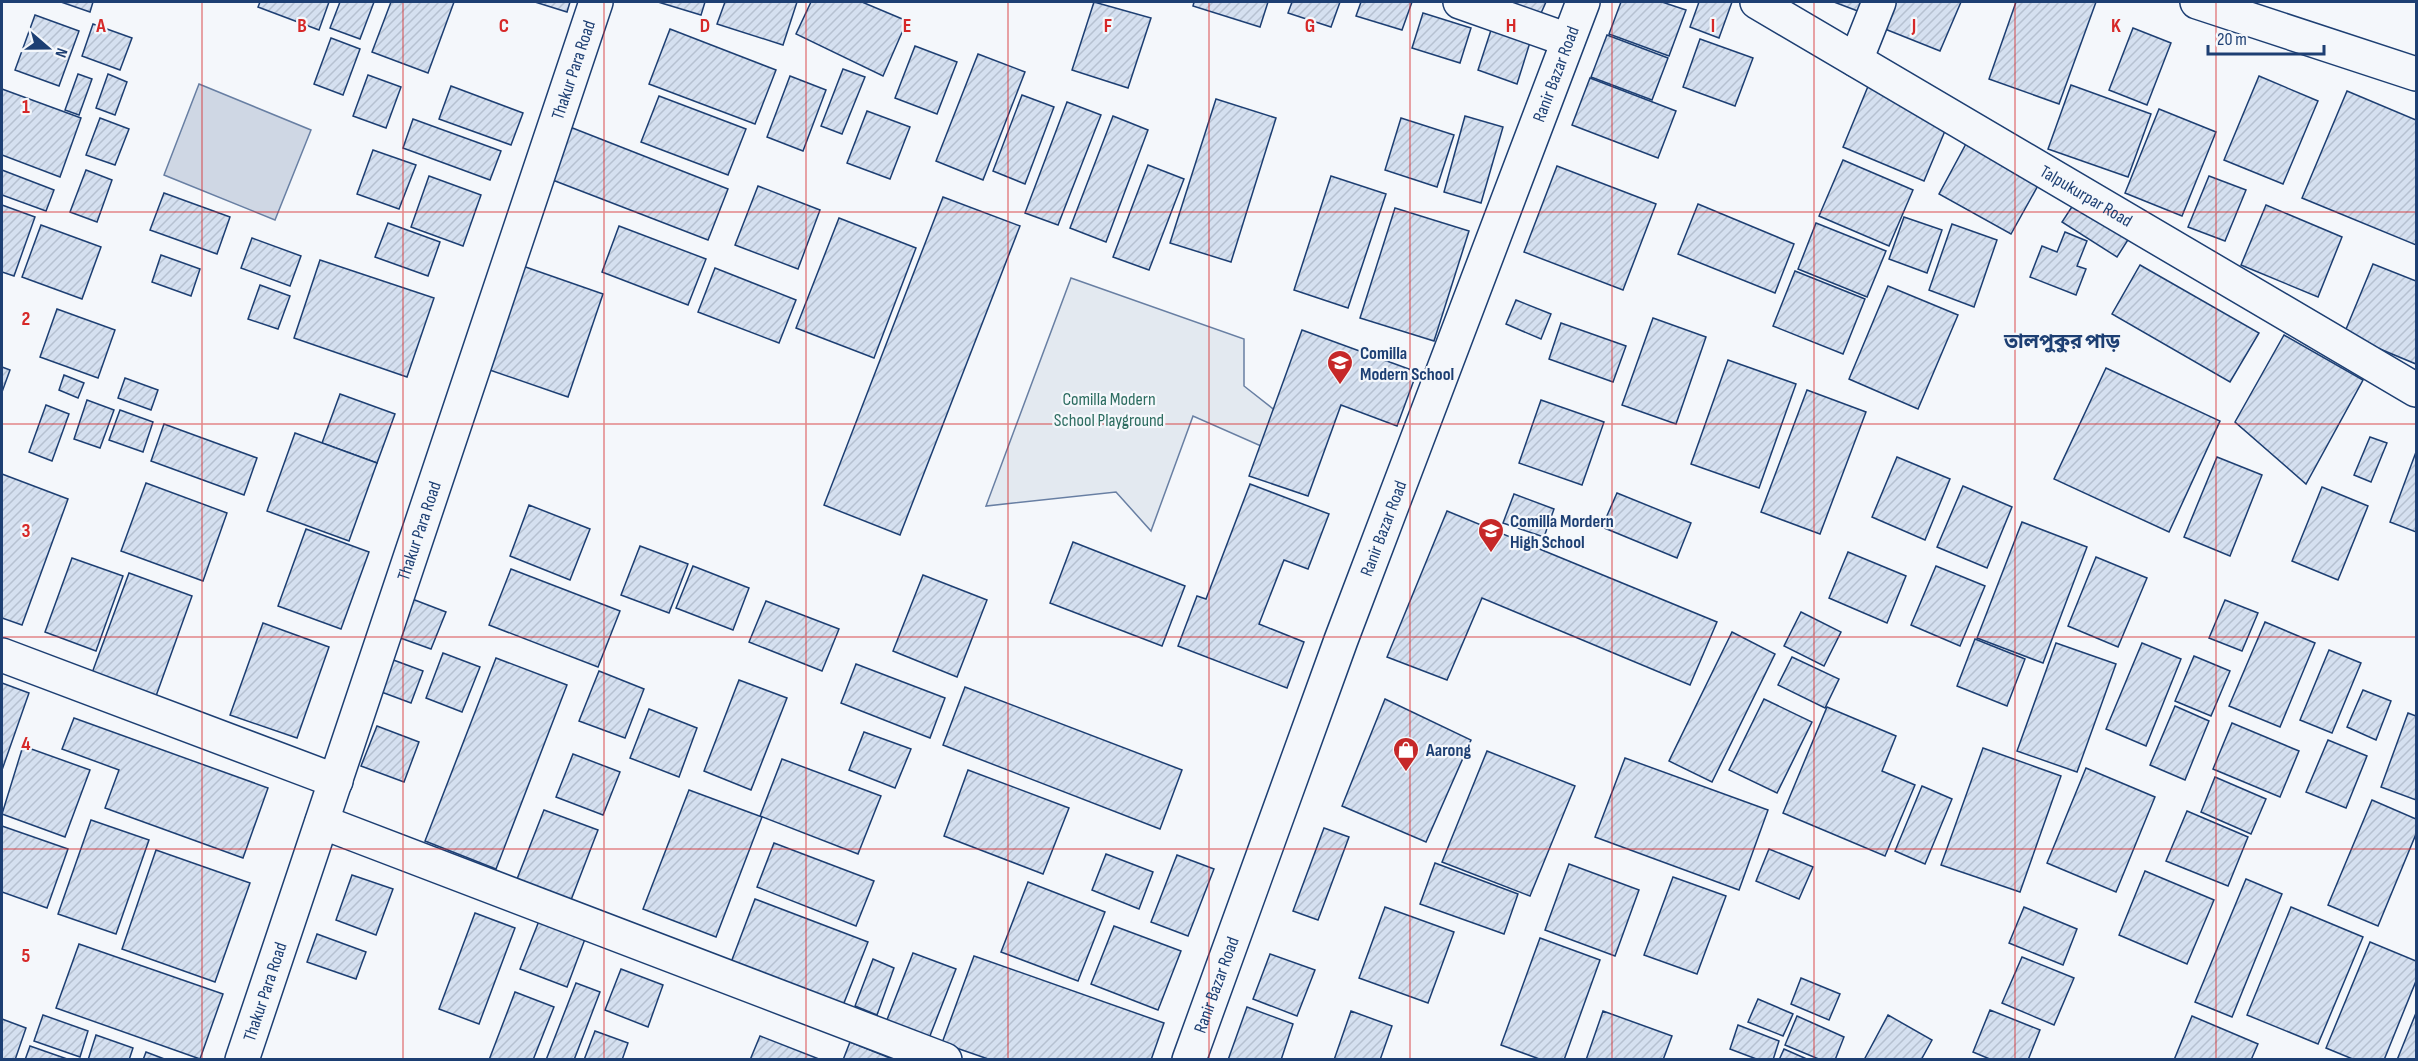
<svg xmlns="http://www.w3.org/2000/svg" width="2418" height="1061" font-family="'Sofia Sans Condensed','Noto Sans Bengali',sans-serif">
  <style>
    .green { fill: #e3e9f0; stroke: #687fa3; stroke-width: 1.5 }
    .water { fill: #cfd7e4; stroke: #687fa3; stroke-width: 1.5 }
    .building { fill: url(#building-hatch); stroke: #1d3f73; stroke-width: 1.5 }
    .lines { fill: none; stroke-linecap: round; stroke-linejoin: round }
    .minor-casing { stroke: #1d3f73; stroke-width: 36 }
    .major-casing { stroke: #1d3f73; stroke-width: 36 }
    .minor { stroke: #f4f7fb; stroke-width: 33 }
    .major { stroke: #f4f7fb; stroke-width: 33 }
    .grid { fill: none; stroke: #d62828; stroke-width: 1.5; stroke-opacity: 0.55 }
    .labels { text-anchor: middle; stroke-width: 4.5; stroke-linejoin: round; paint-order: stroke }
    .street-label { font-size: 18px; fill: #1d3f73; stroke: #f4f7fb }
    .poi-label { font-size: 18px; font-weight: bold; fill: #1d3f73; stroke: #f4f7fb; text-anchor: start }
    .park-label { font-size: 18px; fill: #2c6c60; stroke: #f4f7fb }
    .neighbourhood-label { font-size: 20px; font-weight: bold; fill: #1d3f73; stroke: #f4f7fb }
    .grid-label { font-size: 20px; text-anchor: middle; font-weight: bold; fill: #d62828; stroke: #f4f7fb; stroke-width: 4.5; stroke-linejoin: round; paint-order: stroke }
  </style>
  <defs>
    <pattern id="building-hatch" width="6" height="6" patternUnits="userSpaceOnUse" patternTransform="scale(1.5)"><rect width="6" height="6" fill="#d5e0f0"/><path d="M-1 1l2-2M0 6l6-6M5 7l2-2" fill="none" stroke="#b6c1d1"/></pattern>
  </defs>
  <rect width="100%" height="100%" fill="#f4f7fb"/>
  <path class="green" d="M1071,278L1244,339V386L1277,412L1261,446L1193,416L1151,531L1116,492L986,506Z"/>
  <path class="water" d="M199,84L311,130L275,220L164,175Z"/>
  <g class="building">
    <path d="M61,2H93L90,12Z"/>
    <path d="M260,2H329L319,30L258,7Z"/>
    <path d="M340,2H374L360,39L330,28Z"/>
    <path d="M391,2H454L428,73L372,52Z"/>
    <path d="M535,2H570L567,12Z"/>
    <path d="M658,2H705L701,15Z"/>
    <path d="M725,2H797L783,45L717,24Z"/>
    <path d="M811,2H862L907,21L883,76L796,34Z"/>
    <path d="M1094,2L1151,18L1128,88L1072,70Z"/>
    <path d="M1194,2H1268L1260,27L1193,6Z"/>
    <path d="M1292,2H1340L1331,27L1288,13Z"/>
    <path d="M1361,2H1412L1402,30L1356,16Z"/>
    <path d="M1492,2H1546L1537,22Z"/>
    <path d="M1621,2H1662L1686,10L1669,56L1609,34Z"/>
    <path d="M1699,2H1732L1719,38L1690,27Z"/>
    <path d="M1834,2H1868L1863,13Z"/>
    <path d="M1885,2H1961L1940,51L1875,25Z"/>
    <path d="M2016,2H2096L2059,104L1989,79Z"/>
    <path d="M1423,13L1471,28L1460,63L1412,48Z"/>
    <path d="M35,15L79,31L59,86L15,70Z"/>
    <path d="M93,24L132,38L120,70L82,56Z"/>
    <path d="M1493,24L1532,36L1517,84L1478,70Z"/>
    <path d="M2133,28L2171,43L2147,105L2109,90Z"/>
    <path d="M670,29L776,70L755,124L649,84Z"/>
    <path d="M1607,35L1668,58L1652,100L1591,77Z"/>
    <path d="M331,38L360,49L343,95L314,84Z"/>
    <path d="M1700,39L1753,58L1735,106L1683,87Z"/>
    <path d="M915,46L957,62L937,114L895,98Z"/>
    <path d="M978,54L1025,72L983,180L936,161Z"/>
    <path d="M843,69L865,77L842,134L821,126Z"/>
    <path d="M78,74L92,79L79,115L65,110Z"/>
    <path d="M108,74L127,82L115,115L96,108Z"/>
    <path d="M368,75L401,87L386,128L353,116Z"/>
    <path d="M790,76L826,90L803,151L767,137Z"/>
    <path d="M2259,76L2318,101L2283,184L2224,160Z"/>
    <path d="M1590,78L1676,111L1658,158L1572,125Z"/>
    <path d="M1869,84L1950,119L1924,181L1843,147Z"/>
    <path d="M2071,85L2151,114L2128,177L2048,149Z"/>
    <path d="M451,86L523,113L511,145L439,119Z"/>
    <path d="M2,89L81,118L60,177L2,155Z"/>
    <path d="M2347,91L2416,120V245L2302,198Z"/>
    <path d="M1022,95L1054,107L1025,184L993,171Z"/>
    <path d="M659,96L746,129L728,175L641,142Z"/>
    <path d="M1216,99L1276,118L1231,262L1170,243Z"/>
    <path d="M1067,102L1101,115L1058,225L1025,213Z"/>
    <path d="M2159,109L2216,132L2182,216L2125,193Z"/>
    <path d="M867,111L910,127L890,179L847,163Z"/>
    <path d="M1113,116L1148,130L1106,242L1070,228Z"/>
    <path d="M1465,116L1503,127L1481,203L1444,192Z"/>
    <path d="M100,118L129,129L115,165L86,155Z"/>
    <path d="M1401,118L1454,135L1437,187L1385,170Z"/>
    <path d="M413,119L501,151L490,180L403,148Z"/>
    <path d="M570,127L728,189L708,240L550,179Z"/>
    <path d="M1967,142L2040,182L2011,234L1939,194Z"/>
    <path d="M373,150L416,165L399,209L357,194Z"/>
    <path d="M1843,160L1913,190L1889,246L1819,216Z"/>
    <path d="M1148,165L1184,179L1149,270L1113,257Z"/>
    <path d="M1557,166L1656,204L1623,290L1524,252Z"/>
    <path d="M2,170L54,190L46,211L2,195Z"/>
    <path d="M86,170L112,180L97,222L70,212Z"/>
    <path d="M429,176L481,195L463,246L411,227Z"/>
    <path d="M1331,176L1386,194L1348,308L1294,290Z"/>
    <path d="M2209,176L2246,190L2225,241L2188,227Z"/>
    <path d="M758,186L820,210L798,269L735,245Z"/>
    <path d="M164,193L230,217L217,254L150,230Z"/>
    <path d="M2079,196L2133,232L2117,257L2062,222Z"/>
    <path d="M943,197L1020,226L900,535L824,505Z"/>
    <path d="M1698,204L1794,244L1775,293L1678,254Z"/>
    <path d="M2,205L35,217L14,276L2,272Z"/>
    <path d="M2266,205L2342,237L2318,297L2241,265Z"/>
    <path d="M1395,208L1469,231L1434,341L1360,318Z"/>
    <path d="M1904,217L1942,230L1927,273L1889,259Z"/>
    <path d="M839,218L916,248L874,358L796,328Z"/>
    <path d="M388,223L440,242L428,276L375,257Z"/>
    <path d="M1816,223L1886,251L1867,297L1798,269Z"/>
    <path d="M1952,224L1997,240L1974,307L1929,290Z"/>
    <path d="M41,225L101,247L82,299L22,277Z"/>
    <path d="M619,226L706,259L688,305L602,272Z"/>
    <path d="M2065,232L2087,241L2077,266L2086,269L2076,295L2030,277L2042,246L2057,252Z"/>
    <path d="M252,238L301,256L290,286L241,268Z"/>
    <path d="M161,255L200,269L191,296L152,282Z"/>
    <path d="M320,260L434,298L407,377L294,338Z"/>
    <path d="M517,264L603,294L568,397L481,367Z"/>
    <path d="M2373,264L2416,281V364L2344,334Z"/>
    <path d="M2140,265L2259,333L2230,382L2112,314Z"/>
    <path d="M715,268L796,300L779,343L698,312Z"/>
    <path d="M1795,271L1865,299L1843,354L1773,326Z"/>
    <path d="M260,285L290,296L278,329L248,319Z"/>
    <path d="M1888,286L1958,315L1918,409L1849,379Z"/>
    <path d="M1516,300L1551,314L1541,339L1506,324Z"/>
    <path d="M57,309L115,330L98,378L40,357Z"/>
    <path d="M1653,318L1706,337L1676,424L1622,405Z"/>
    <path d="M1561,323L1626,346L1613,382L1549,359Z"/>
    <path d="M1302,330L1417,372L1397,426L1341,405L1308,496L1249,476Z"/>
    <path d="M2284,335L2363,380L2306,484L2235,422Z"/>
    <path d="M1728,360L1796,384L1759,488L1691,464Z"/>
    <path d="M2,367L10,370L2,392Z"/>
    <path d="M2106,368L2220,421L2169,532L2054,479Z"/>
    <path d="M64,375L84,383L78,398L59,390Z"/>
    <path d="M125,378L158,390L151,410L118,398Z"/>
    <path d="M1807,390L1866,412L1820,534L1761,512Z"/>
    <path d="M340,394L395,414L377,463L322,443Z"/>
    <path d="M87,400L114,410L100,448L74,439Z"/>
    <path d="M1541,400L1604,422L1582,485L1519,463Z"/>
    <path d="M46,405L69,414L52,461L29,452Z"/>
    <path d="M120,410L153,422L143,452L109,440Z"/>
    <path d="M164,424L257,458L244,495L151,461Z"/>
    <path d="M295,433L377,463L349,541L267,511Z"/>
    <path d="M2370,437L2387,443L2371,482L2354,475Z"/>
    <path d="M2416,452V532L2390,522Z"/>
    <path d="M1897,457L1950,479L1925,540L1872,517Z"/>
    <path d="M2217,457L2262,475L2230,556L2184,537Z"/>
    <path d="M2,474L68,499L22,625L2,618Z"/>
    <path d="M146,483L227,513L203,581L121,551Z"/>
    <path d="M1250,484L1329,514L1308,569L1284,560L1259,624L1304,642L1287,688L1178,646L1197,596L1206,599Z"/>
    <path d="M1963,486L2012,507L1987,568L1937,547Z"/>
    <path d="M2322,487L2368,506L2338,580L2292,561Z"/>
    <path d="M1617,493L1691,523L1677,558L1602,527Z"/>
    <path d="M1514,494L1554,509L1544,537L1503,523Z"/>
    <path d="M529,505L590,529L570,580L510,556Z"/>
    <path d="M1447,511L1717,622L1690,685L1482,598L1447,680L1387,657Z"/>
    <path d="M2022,522L2087,547L2043,663L1977,638Z"/>
    <path d="M306,529L369,552L341,629L278,606Z"/>
    <path d="M1073,542L1185,586L1162,646L1050,603Z"/>
    <path d="M640,546L688,564L669,613L621,595Z"/>
    <path d="M1848,552L1906,576L1887,623L1829,598Z"/>
    <path d="M2096,557L2147,578L2118,647L2068,626Z"/>
    <path d="M72,558L123,576L96,651L45,632Z"/>
    <path d="M693,566L749,588L733,630L676,608Z"/>
    <path d="M1936,566L1985,586L1960,646L1911,625Z"/>
    <path d="M511,569L620,611L598,667L489,625Z"/>
    <path d="M129,573L192,596L156,696L92,673Z"/>
    <path d="M923,575L987,600L957,677L893,651Z"/>
    <path d="M407,597L446,612L431,649L392,635Z"/>
    <path d="M2225,600L2258,613L2242,651L2209,638Z"/>
    <path d="M766,601L839,629L822,671L749,642Z"/>
    <path d="M1801,612L1841,632L1824,666L1784,646Z"/>
    <path d="M2265,622L2315,643L2280,727L2229,706Z"/>
    <path d="M263,623L329,647L297,738L230,715Z"/>
    <path d="M1732,632L1775,654L1712,782L1669,761Z"/>
    <path d="M1975,639L2025,659L2007,706L1957,686Z"/>
    <path d="M2056,643L2116,664L2077,772L2017,751Z"/>
    <path d="M2142,643L2181,659L2146,746L2106,729Z"/>
    <path d="M2329,650L2361,663L2332,733L2300,720Z"/>
    <path d="M443,653L480,667L462,712L426,698Z"/>
    <path d="M380,655L423,671L411,703L368,687Z"/>
    <path d="M2194,656L2230,671L2211,716L2175,701Z"/>
    <path d="M1792,657L1839,679L1825,708L1778,685Z"/>
    <path d="M496,658L567,685L496,869L425,841Z"/>
    <path d="M856,664L945,698L930,738L841,703Z"/>
    <path d="M599,671L644,689L625,738L579,721Z"/>
    <path d="M739,680L787,698L751,790L704,771Z"/>
    <path d="M2,683L29,693L2,770Z"/>
    <path d="M965,687L1182,770L1160,829L943,745Z"/>
    <path d="M2363,690L2391,701L2376,740L2347,727Z"/>
    <path d="M1385,699L1471,740L1426,842L1342,806Z"/>
    <path d="M1764,699L1812,722L1777,793L1729,770Z"/>
    <path d="M2175,706L2209,721L2185,780L2150,765Z"/>
    <path d="M1827,707L1896,736L1882,771L1915,785L1885,856L1783,813Z"/>
    <path d="M649,709L697,728L679,777L630,758Z"/>
    <path d="M2408,713L2416,716V800L2381,787Z"/>
    <path d="M74,718L268,788L243,858L105,808L119,770L62,749Z"/>
    <path d="M2232,723L2299,751L2280,797L2213,769Z"/>
    <path d="M377,726L419,742L404,782L361,766Z"/>
    <path d="M864,732L911,749L895,788L849,770Z"/>
    <path d="M2328,740L2367,756L2346,808L2306,792Z"/>
    <path d="M23,746L90,770L65,837L2,814Z"/>
    <path d="M1983,748L2061,776L2020,892L1941,865Z"/>
    <path d="M1487,751L1575,786L1530,896L1442,862Z"/>
    <path d="M573,754L620,772L603,815L556,797Z"/>
    <path d="M1625,758L1768,810L1739,890L1595,837Z"/>
    <path d="M782,759L881,796L858,854L760,816Z"/>
    <path d="M2086,768L2155,797L2116,892L2047,863Z"/>
    <path d="M968,770L1069,808L1043,874L944,836Z"/>
    <path d="M2215,777L2266,799L2251,834L2201,812Z"/>
    <path d="M1922,786L1952,799L1925,864L1895,851Z"/>
    <path d="M689,790L762,817L716,937L643,909Z"/>
    <path d="M2372,800L2416,819V834L2378,926L2328,905Z"/>
    <path d="M544,810L598,830L571,900L517,879Z"/>
    <path d="M2187,811L2248,837L2228,886L2166,861Z"/>
    <path d="M91,820L149,840L116,934L58,914Z"/>
    <path d="M2,826L68,849L47,908L2,892Z"/>
    <path d="M1324,828L1349,837L1318,920L1293,911Z"/>
    <path d="M774,843L874,881L856,926L757,887Z"/>
    <path d="M1769,849L1813,867L1799,899L1756,881Z"/>
    <path d="M156,850L250,883L215,982L122,949Z"/>
    <path d="M1106,854L1153,872L1139,909L1092,890Z"/>
    <path d="M1177,855L1214,869L1188,936L1151,922Z"/>
    <path d="M1435,863L1518,894L1504,934L1420,904Z"/>
    <path d="M1569,864L1639,890L1615,956L1545,930Z"/>
    <path d="M2145,871L2214,900L2187,964L2119,935Z"/>
    <path d="M352,875L393,889L376,935L336,920Z"/>
    <path d="M1673,877L1726,896L1697,974L1644,955Z"/>
    <path d="M2246,879L2282,894L2232,1017L2195,1002Z"/>
    <path d="M1028,882L1105,912L1078,981L1001,952Z"/>
    <path d="M755,899L868,942L842,1008L730,965Z"/>
    <path d="M1385,907L1454,932L1428,1003L1359,978Z"/>
    <path d="M2024,907L2077,929L2063,965L2009,943Z"/>
    <path d="M2291,907L2363,937L2318,1044L2247,1015Z"/>
    <path d="M475,913L515,928L479,1024L439,1009Z"/>
    <path d="M539,921L585,939L567,987L520,969Z"/>
    <path d="M1114,926L1181,951L1158,1010L1091,984Z"/>
    <path d="M317,934L366,952L356,979L307,962Z"/>
    <path d="M1540,938L1600,960L1564,1060H1542L1501,1045Z"/>
    <path d="M2370,942L2416,961V981L2384,1060H2355L2326,1048Z"/>
    <path d="M79,944L223,994L200,1059L56,1008Z"/>
    <path d="M913,953L956,969L926,1046L883,1030Z"/>
    <path d="M1270,954L1315,970L1297,1016L1253,999Z"/>
    <path d="M974,956L1164,1023L1151,1060H991L942,1043Z"/>
    <path d="M2022,957L2074,978L2054,1025L2002,1003Z"/>
    <path d="M873,959L894,968L877,1015L855,1006Z"/>
    <path d="M621,969L663,985L648,1027L605,1010Z"/>
    <path d="M1801,978L1840,994L1829,1020L1791,1004Z"/>
    <path d="M576,983L600,992L574,1060H546Z"/>
    <path d="M515,992L554,1007L533,1060H489Z"/>
    <path d="M1758,999L1793,1014L1783,1036L1748,1022Z"/>
    <path d="M1247,1007L1293,1024L1281,1060H1228Z"/>
    <path d="M1990,1010L2040,1030L2028,1060H1992L1973,1052Z"/>
    <path d="M1351,1011L1392,1026L1380,1060H1334Z"/>
    <path d="M1603,1011L1672,1036L1663,1060H1586Z"/>
    <path d="M2416,1013V1060H2397Z"/>
    <path d="M43,1015L88,1031L80,1057L34,1041Z"/>
    <path d="M1888,1015L1932,1040L1921,1060H1864Z"/>
    <path d="M1797,1016L1844,1037L1835,1060H1821L1785,1045Z"/>
    <path d="M2192,1016L2258,1044L2251,1060H2174Z"/>
    <path d="M2,1019L26,1028L15,1060H2Z"/>
    <path d="M1738,1025L1779,1041L1773,1060H1759L1730,1049Z"/>
    <path d="M595,1031L628,1043L622,1060H584Z"/>
    <path d="M96,1035L133,1048L129,1060H88Z"/>
    <path d="M760,1036L819,1059V1060H750Z"/>
    <path d="M850,1042L895,1060H843Z"/>
    <path d="M30,1046L70,1060H25Z"/>
    <path d="M1784,1049L1809,1060H1779Z"/>
    <path d="M146,1052L167,1060H143Z"/>
  </g>
  <g class="lines">
    <defs>
      <g id="minor">
        <path d="M1460,2L1568,40"/>
        <path id="s1" d="M1757,2L2416,390"/>
        <path d="M2197,2L2416,74"/>
        <path d="M1856,60L1879,2"/>
        <path d="M2,655L336,781"/>
        <path d="M322,822L945,1060"/>
        <path id="s2" d="M242,1060L596,2"/>
      </g>
      <g id="major">
        <path id="s3" d="M1189,1060L1341,640L1583,2"/>
      </g>
    </defs>
    <use href="#minor" class="minor-casing"/>
    <use href="#major" class="major-casing"/>
    <use href="#minor" class="minor"/>
    <use href="#major" class="major"/>
  </g>
  <path class="grid" d="M202,2V1060M403,2V1060M604,2V1060M806,2V1060M1008,2V1060M1209,2V1060M1410,2V1060M1612,2V1060M1814,2V1060M2015,2V1060M2216,2V1060M2,212H2416M2,424H2416M2,637H2416M2,849H2416"/>
  <defs>
    <symbol id="school-pin" viewBox="-11 -11 22 30"><path d="M0 17L-7.5 6A9.5 9.5 0 1 1 7.5 6Z" fill="#c62828" stroke="#f4f7fb"/><path d="M0-5L7-2L0 1L-7-2ZM-4 1L0 2.5L4 1V4Q0 6-4 4Z" fill="#fff"/></symbol>
    <symbol id="shop-pin" viewBox="-11 -11 22 30"><path d="M0 17L-7.5 6A9.5 9.5 0 1 1 7.5 6Z" fill="#c62828" stroke="#f4f7fb"/><path d="M-5-2.5h2.3a2.7 3.5 0 0 1 5.4 0H5L5.5 6h-11ZM-1.5-2.5h3a1.5 2.3 0 0 0-3 0Z" fill="#fff"/></symbol>
  </defs>
  <g fill-rule="evenodd">
    <use href="#school-pin" x="1325" y="348" width="30" height="40"/>
    <use href="#school-pin" x="1476" y="516" width="30" height="40"/>
    <use href="#shop-pin" x="1391" y="735" width="30" height="40"/>
  </g>
  <g class="labels">
    <g class="street-label">
      <text dy="6" stroke="none"><textPath href="#s2" startOffset="1044">Thakur Para Road</textPath></text>
      <text dy="6" stroke="none"><textPath href="#s3" startOffset="1052">Ranir Bazar Road</textPath></text>
      <text dy="6" stroke="none"><textPath href="#s1" startOffset="382">Talpukurpar Road</textPath></text>
      <text dy="6" stroke="none"><textPath href="#s3" startOffset="566">Ranir Bazar Road</textPath></text>
      <text dy="6" stroke="none"><textPath href="#s2" startOffset="558">Thakur Para Road</textPath></text>
      <text dy="6" stroke="none"><textPath href="#s3" startOffset="80">Ranir Bazar Road</textPath></text>
      <text dy="6" stroke="none"><textPath href="#s2" startOffset="72">Thakur Para Road</textPath></text>
    </g>
    <g class="poi-label">
      <text x="1360" y="359">Comilla<tspan x="1360" dy="21">Modern School</tspan></text>
      <text x="1510" y="527">Comilla Mordern<tspan x="1510" dy="21">High School</tspan></text>
      <text x="1426" y="756">Aarong</text>
    </g>
    <g class="park-label">
      <text x="1109" y="405">Comilla Modern<tspan x="1109" dy="21">School Playground</tspan></text>
    </g>
    <g class="neighbourhood-label">
      <text x="2062" y="348">তালপুকুর পাড়</text>
    </g>
  </g>
  <g class="grid-label">
    <text x="101" y="32">A</text>
    <text x="302" y="32">B</text>
    <text x="504" y="32">C</text>
    <text x="705" y="32">D</text>
    <text x="907" y="32">E</text>
    <text x="1108" y="32">F</text>
    <text x="1310" y="32">G</text>
    <text x="1511" y="32">H</text>
    <text x="1713" y="32">I</text>
    <text x="1914" y="32">J</text>
    <text x="2116" y="32">K</text>
    <text x="26" y="113">1</text>
    <text x="26" y="325">2</text>
    <text x="26" y="537">3</text>
    <text x="26" y="750">4</text>
    <text x="26" y="962">5</text>
  </g>
  <rect width="2418" height="1061" fill="none" stroke="#1d3f73" stroke-width="6"/>
  <g transform="translate(48 48) rotate(110)" stroke="#f4f7fb" stroke-width="4.5" paint-order="stroke">
  <path d="M0-4.5L10 22L0 15L-10 22Z" fill="#1d3f73"/>
  <text y="-9" font-size="16" font-weight="bold" text-anchor="middle" fill="#1d3f73">N</text>
  </g>
  <path d="M2208 45v9h116v-9" fill="none" stroke="#1d3f73" stroke-width="3"/>
  <text x="2217" y="45" font-size="18" fill="#1d3f73" stroke="#f4f7fb" stroke-width="4.5" paint-order="stroke">20 m</text>
</svg>
